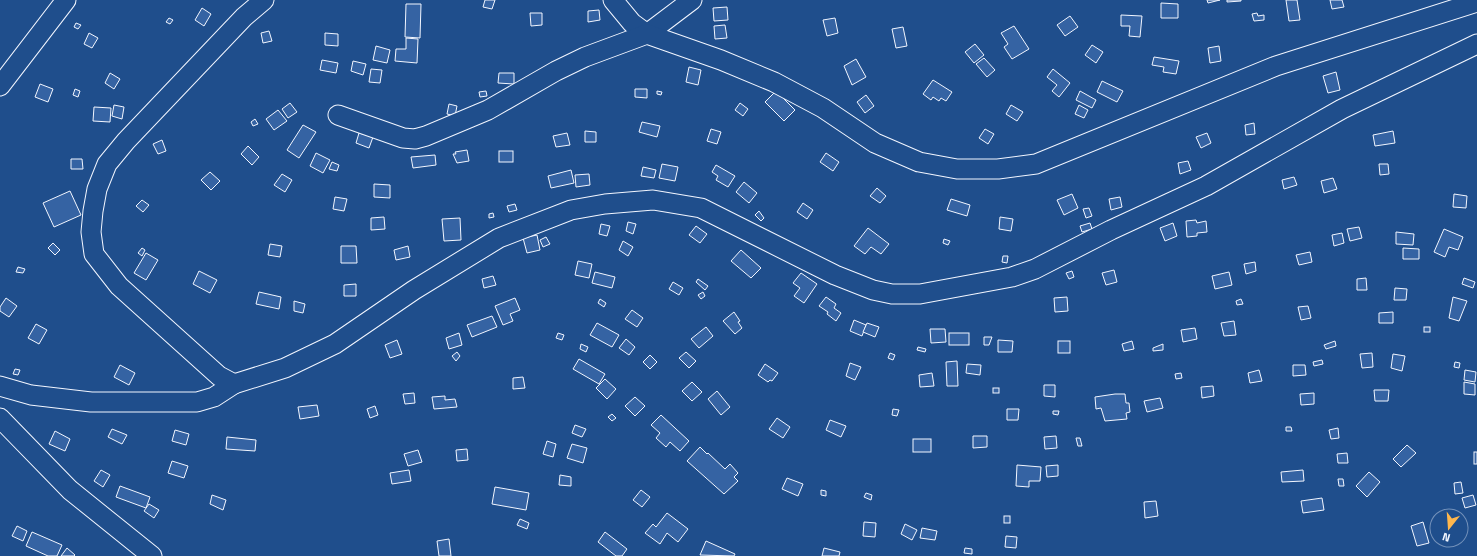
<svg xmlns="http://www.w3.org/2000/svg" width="1477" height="556" font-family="'Titillium Web',sans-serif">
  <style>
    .building { fill: #3563a3; stroke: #f2f6ff }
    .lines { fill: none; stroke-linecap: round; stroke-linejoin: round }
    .minor-casing { stroke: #f2f6ff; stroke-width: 21 }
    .minor { stroke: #1f4e8c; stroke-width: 19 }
  </style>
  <rect width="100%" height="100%" fill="#1f4e8c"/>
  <g class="building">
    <path d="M485,0H495L492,9L483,7Z"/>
    <path d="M1207,0H1220L1208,3Z"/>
    <path d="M1227,0H1241V1L1227,2Z"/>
    <path d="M1286,0H1297L1300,20L1289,21Z"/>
    <path d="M1330,0H1342L1344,7L1332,9Z"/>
    <path d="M1161,3L1178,4V18H1161Z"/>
    <path d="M406,4H421L420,38L405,37Z"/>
    <path d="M727,7L728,20L714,21L713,8Z"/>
    <path d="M202,8L211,14L204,26L195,20Z"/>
    <path d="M599,10L600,20L588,22V11Z"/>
    <path d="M530,13H542V25L531,26Z"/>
    <path d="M1257,13L1258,16L1264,15V20L1254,21L1252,14Z"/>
    <path d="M1121,15L1142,16L1140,37L1129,36L1130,26H1121Z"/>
    <path d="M1070,16L1078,27L1065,36L1057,25Z"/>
    <path d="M169,18L173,20L170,24L166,22Z"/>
    <path d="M835,18L838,33L827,36L823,20Z"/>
    <path d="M76,23L81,25L78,29L74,27Z"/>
    <path d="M725,25L727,38L715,39L714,26Z"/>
    <path d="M1014,26L1029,49L1012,59L1004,47L1008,44L1001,33Z"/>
    <path d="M903,27L907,46L896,48L892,29Z"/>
    <path d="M269,31L272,41L263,43L261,33Z"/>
    <path d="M89,33L98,38L92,48L84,44Z"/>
    <path d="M325,33L338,34V46L325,45Z"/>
    <path d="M406,38L418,39L417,63L395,61L396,49H406Z"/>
    <path d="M975,44L984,55L974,63L965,52Z"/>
    <path d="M1092,45L1103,52L1096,63L1085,55Z"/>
    <path d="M376,46L390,50L387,63L373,60Z"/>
    <path d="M1219,46L1221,61L1210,63L1208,48Z"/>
    <path d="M1154,57L1179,61L1176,74L1163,72L1164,67L1152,65Z"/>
    <path d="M984,58L995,70L987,77L976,64Z"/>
    <path d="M856,59L866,77L852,85L844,66Z"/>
    <path d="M322,60L338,63L336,73L320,70Z"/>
    <path d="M353,61L366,64L363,75L351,71Z"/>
    <path d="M689,67L701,70L698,85L686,82Z"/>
    <path d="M371,69L382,70L380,83L369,82Z"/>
    <path d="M1053,69L1070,83L1059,97L1052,91L1057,85L1047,77Z"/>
    <path d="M1336,72L1340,90L1328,93L1323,76Z"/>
    <path d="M110,73L120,79L114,89L105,83Z"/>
    <path d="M499,73H514V84L498,83Z"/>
    <path d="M933,80L952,92L946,101L941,98L939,101L933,97L931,100L923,94Z"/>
    <path d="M1102,81L1123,91L1117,102L1097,92Z"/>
    <path d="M40,84L53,89L48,102L35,97Z"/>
    <path d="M75,89L80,91L78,97L73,95Z"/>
    <path d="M635,89H647V98L635,97Z"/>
    <path d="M486,91L487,96L480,97L479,92Z"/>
    <path d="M657,91L662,92L661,95L657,94Z"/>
    <path d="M776,91L795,110L784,121L765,102Z"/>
    <path d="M1080,91L1096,100L1092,108L1076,100Z"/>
    <path d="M866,95L874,106L865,113L857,102Z"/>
    <path d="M290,103L297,112L288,118L282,109Z"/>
    <path d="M740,103L748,109L743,116L735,110Z"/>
    <path d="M449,104L457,106L455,116L447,114Z"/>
    <path d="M114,105L124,107L122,119L112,116Z"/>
    <path d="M1011,105L1023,112L1017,121L1006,114Z"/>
    <path d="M1079,105L1088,110L1084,118L1075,114Z"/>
    <path d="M94,107L111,108L110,122L93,121Z"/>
    <path d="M278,110L287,121L274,130L266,119Z"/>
    <path d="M255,119L258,124L253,126L251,122Z"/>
    <path d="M642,122L660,126L657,137L639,132Z"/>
    <path d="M1254,123L1255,134L1246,135L1245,125Z"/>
    <path d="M303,125L316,132L299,158L287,150Z"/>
    <path d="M711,129L721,132L717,144L707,141Z"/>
    <path d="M985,129L994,134L988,144L979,138Z"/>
    <path d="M585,131L596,132V142H585Z"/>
    <path d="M1393,131L1395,143L1375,146L1373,135Z"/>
    <path d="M359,133L373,137L369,148L356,143Z"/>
    <path d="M567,133L570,145L556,147L553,136Z"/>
    <path d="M1207,133L1211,143L1201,148L1196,137Z"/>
    <path d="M162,140L166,151L158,154L153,144Z"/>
    <path d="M248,146L259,157L252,165L241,154Z"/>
    <path d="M467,150L469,161L457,163L453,154H456L455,152Z"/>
    <rect x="499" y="151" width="14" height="11"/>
    <path d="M316,153L330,160L323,173L310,166Z"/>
    <path d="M826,153L839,162L833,171L820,162Z"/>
    <path d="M435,155L436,165L413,168L411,157Z"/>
    <path d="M71,159H82L83,169H71Z"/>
    <path d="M1188,161L1191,170L1180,174L1178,163Z"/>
    <path d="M332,162L339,165L337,171L329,169Z"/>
    <path d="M662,164L678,167L675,181L659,178Z"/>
    <path d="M1379,164H1388L1389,174L1380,175Z"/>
    <path d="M716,165L735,176L728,187L716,180L718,176L712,172Z"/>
    <path d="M643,167L656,170L654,178L641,176Z"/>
    <path d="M571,170L574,183L551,188L548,176Z"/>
    <path d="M210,172L220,181L211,190L201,180Z"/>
    <path d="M282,174L292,180L285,192L274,185Z"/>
    <path d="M589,174L590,185L576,187L575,175Z"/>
    <path d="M1294,177L1297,185L1284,189L1282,180Z"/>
    <path d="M1333,178L1337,189L1324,193L1321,181Z"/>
    <path d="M744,182L757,193L749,203L736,192Z"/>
    <path d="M374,184L390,185V198L374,197Z"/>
    <path d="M877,188L886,196L880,203L870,196Z"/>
    <path d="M70,191L81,215L54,227L43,203Z"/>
    <path d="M1072,194L1078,208L1064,215L1057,200Z"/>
    <path d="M1454,194L1467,196L1466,208L1453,207Z"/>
    <path d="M335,197L347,199L344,211L333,209Z"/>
    <path d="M1120,197L1122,207L1111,210L1109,199Z"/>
    <path d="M951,199L970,205L967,216L947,210Z"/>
    <path d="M142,200L149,205L143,212L136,206Z"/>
    <path d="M803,203L813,210L807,219L797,212Z"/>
    <path d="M515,204L517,210L509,212L507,206Z"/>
    <path d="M1089,208L1092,216L1086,218L1083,209Z"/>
    <path d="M759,211L764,218L761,221L755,215Z"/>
    <path d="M493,213L494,217L489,218V214Z"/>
    <path d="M384,217L385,229L371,230V218Z"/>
    <path d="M1000,217L1013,219L1011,231L999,229Z"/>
    <path d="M460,218L461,240L444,241L442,219Z"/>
    <path d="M1196,220L1197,223L1206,221L1207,232L1197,233V236L1187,237L1186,221Z"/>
    <path d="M628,222L636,224L633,234L626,231Z"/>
    <path d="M1090,223L1092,229L1082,232L1080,226Z"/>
    <path d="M1173,223L1177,236L1165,241L1160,228Z"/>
    <path d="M601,224L610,226L607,236L599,234Z"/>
    <path d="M696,226L707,234L700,243L689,235Z"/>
    <path d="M1359,227L1362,238L1350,241L1347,229Z"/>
    <path d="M868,228L889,244L881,254L871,247L865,254L854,246Z"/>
    <path d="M1444,229L1463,237L1458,250L1449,247L1445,257L1434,252Z"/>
    <path d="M1396,232L1414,234L1413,245L1396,244Z"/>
    <path d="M1342,233L1344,243L1334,246L1332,235Z"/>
    <path d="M537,235L540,250L527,253L523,238Z"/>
    <path d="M546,237L550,244L543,247L540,240Z"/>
    <path d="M944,239L950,241L948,245L943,243Z"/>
    <path d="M623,241L633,247L628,256L619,250Z"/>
    <path d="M53,243L60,250L55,255L48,248Z"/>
    <path d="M270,244L282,246L280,257L268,255Z"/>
    <path d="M341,246H356L357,263H341Z"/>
    <path d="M408,246L410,257L396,260L394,250Z"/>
    <path d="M142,248L145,250L142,256L138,253Z"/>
    <path d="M1403,248L1419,249V259H1403Z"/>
    <path d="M741,250L761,268L751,278L731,261Z"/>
    <path d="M1310,252L1312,262L1299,265L1296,255Z"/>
    <path d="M146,253L158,260L146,280L134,273Z"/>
    <path d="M1003,256H1008L1007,263L1002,262Z"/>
    <path d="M578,261L592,264L589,278L575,275Z"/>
    <path d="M1255,262L1256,271L1246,274L1244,264Z"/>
    <path d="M18,267L25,269L23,273L16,272Z"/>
    <path d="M1114,270L1117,282L1106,285L1102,273Z"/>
    <path d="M199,271L217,280L210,293L193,284Z"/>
    <path d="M1072,271L1074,277L1069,279L1066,273Z"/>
    <path d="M595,272L615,277L612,288L592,283Z"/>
    <path d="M1229,272L1232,285L1215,289L1212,276Z"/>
    <path d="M801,273L817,284L804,303L794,296L800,288L793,283Z"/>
    <path d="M493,276L496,285L484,288L482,279Z"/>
    <path d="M1366,278L1367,290H1357V279Z"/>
    <path d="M1464,278L1475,282L1473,288L1462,284Z"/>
    <path d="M698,279L708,286L705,290L696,282Z"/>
    <path d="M673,282L683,288L679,295L669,289Z"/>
    <path d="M356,284V296H344V285Z"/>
    <path d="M1395,288L1407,289L1406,300H1394Z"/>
    <path d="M259,292L281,297L279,309L256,304Z"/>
    <path d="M703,292L705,296L701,299L698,295Z"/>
    <path d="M826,297L836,304L834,308L841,313L836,321L827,314L828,312L819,306Z"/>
    <path d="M1067,297L1068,311L1055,312L1054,298Z"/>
    <path d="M1453,297L1467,301L1459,321L1449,318Z"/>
    <path d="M6,298L17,306L9,317L0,311V307Z"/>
    <path d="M515,298L520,310L510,314L513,321L503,325L495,306Z"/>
    <path d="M600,299L606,303L604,307L598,303Z"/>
    <path d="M1241,299L1243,304L1237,305L1236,301Z"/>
    <path d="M294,301L305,304L303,313L294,311Z"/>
    <path d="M1308,306L1311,318L1301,320L1298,307Z"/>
    <path d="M632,310L643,318L637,327L625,319Z"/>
    <path d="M734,312L740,321L738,322L742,328L735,334L723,321Z"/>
    <path d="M1393,312V323H1379V313Z"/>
    <path d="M492,316L497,327L472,337L467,325Z"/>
    <path d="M854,320L866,325L862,336L850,331Z"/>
    <path d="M1234,321L1236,335L1224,336L1221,323Z"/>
    <path d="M597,323L619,335L612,347L590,335Z"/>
    <path d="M867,323L879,327L875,337L863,332Z"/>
    <path d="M36,324L47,330L39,344L28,338Z"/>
    <path d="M706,327L713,336L699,348L691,339Z"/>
    <rect x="1424" y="327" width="6" height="5"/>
    <path d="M1195,328L1197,339L1183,342L1181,330Z"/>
    <path d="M930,329H945L946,342L931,343Z"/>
    <path d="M459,333L462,345L449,349L446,338Z"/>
    <path d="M558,333L564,335L562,340L556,338Z"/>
    <rect x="949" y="333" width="20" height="12"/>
    <path d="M984,337H992L989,345H984Z"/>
    <path d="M626,339L635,347L629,355L619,348Z"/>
    <path d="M397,340L402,354L390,358L385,345Z"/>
    <path d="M998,340L1013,341L1012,352H998Z"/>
    <rect x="1058" y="341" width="12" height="12"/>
    <path d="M1132,341L1134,349L1124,351L1122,344Z"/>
    <path d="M1335,341L1336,346L1326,349L1324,345Z"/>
    <path d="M581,344L588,347L586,352L580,349Z"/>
    <path d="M1163,344V350L1153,351V348Z"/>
    <path d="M918,347L926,349L925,352L917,350Z"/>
    <path d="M457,352L460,356L456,361L452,356Z"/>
    <path d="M686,352L696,361L689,368L679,358Z"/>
    <path d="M890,353L895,355L893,360L888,358Z"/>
    <path d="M1372,353L1373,367L1362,368L1360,354Z"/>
    <path d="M1393,354L1405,356L1402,371L1391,368Z"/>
    <path d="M650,355L657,362L650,369L643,362Z"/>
    <path d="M579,359L605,374L599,384L573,369Z"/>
    <path d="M1322,360L1323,364L1314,366L1313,362Z"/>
    <path d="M957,361L958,386H947L946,362Z"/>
    <path d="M1455,362L1460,363L1459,368L1454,367Z"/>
    <path d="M850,363L861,367L855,380L846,376Z"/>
    <path d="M765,364L778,373L772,381L770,380L768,382L758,375Z"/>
    <path d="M967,364L981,365L980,375L966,373Z"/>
    <path d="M120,365L135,373L129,385L114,377Z"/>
    <path d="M1293,365H1305L1306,375L1293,376Z"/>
    <path d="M15,369L20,370L18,375L13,374Z"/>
    <path d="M1259,370L1262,381L1250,383L1248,373Z"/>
    <path d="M1465,370L1476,372L1475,382L1464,380Z"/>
    <path d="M932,373L934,386L920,387L919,375Z"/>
    <path d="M1181,373L1182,378L1176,379L1175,374Z"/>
    <path d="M523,377L525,388L513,389V378Z"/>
    <path d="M605,379L616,389L607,399L596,388Z"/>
    <path d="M692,382L702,392L692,401L682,391Z"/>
    <path d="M1464,382L1475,384V395L1464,394Z"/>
    <path d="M1044,385H1055V397L1044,396Z"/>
    <path d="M1213,386L1214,396L1202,398L1201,387Z"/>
    <rect x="993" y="388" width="6" height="5"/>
    <path d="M1374,390H1389L1388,401H1375Z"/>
    <path d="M717,391L730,407L721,415L708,399Z"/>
    <path d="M414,393L415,403L405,404L403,394Z"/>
    <path d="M1314,393V404L1301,405L1300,394Z"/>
    <path d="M1115,394H1125L1126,403H1129L1130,412L1126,413L1127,419L1105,421L1101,408L1096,409L1095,397Z"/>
    <path d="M445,396V400L455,399L457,407L434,409L432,397Z"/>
    <path d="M635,397L645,406L635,416L625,406Z"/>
    <path d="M1160,398L1163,408L1147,412L1144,401Z"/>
    <path d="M317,405L319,416L300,419L298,407Z"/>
    <path d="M375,406L378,415L370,418L367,409Z"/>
    <path d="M893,409L899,410L897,416L892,415Z"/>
    <path d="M1007,409H1019L1018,420H1007Z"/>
    <path d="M1053,411H1059L1058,415L1053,414Z"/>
    <path d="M612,414L616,418L612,421L608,417Z"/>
    <path d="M661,415L689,441L680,451L670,442L666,447L656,438L660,433L651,425Z"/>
    <path d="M777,418L790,427L783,438L769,429Z"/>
    <path d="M830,420L846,426L841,437L826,430Z"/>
    <path d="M575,425L586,429L582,437L572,433Z"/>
    <path d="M1286,427H1291L1292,431H1286Z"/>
    <path d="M1338,428L1339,438L1331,439L1329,430Z"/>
    <path d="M112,429L127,435L122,444L108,437Z"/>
    <path d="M175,430L189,434L186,445L172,441Z"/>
    <path d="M55,431L70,439L65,451L49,444Z"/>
    <path d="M973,436H987V447L973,448Z"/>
    <path d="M1056,436L1057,448L1045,449L1044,437Z"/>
    <path d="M227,437L256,440L255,451L226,449Z"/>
    <path d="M1076,438H1080L1082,446H1078Z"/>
    <rect x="913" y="439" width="18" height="13"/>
    <path d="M547,441L556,444L553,457L543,454Z"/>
    <path d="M572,444L587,448L583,463L567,458Z"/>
    <path d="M1407,445L1416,453L1401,467L1393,459Z"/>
    <path d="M700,447L707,454L708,453L725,469L730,464L738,473L734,477L738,481L724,494L687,461Z"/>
    <path d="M467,449L468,460L457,461L456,450Z"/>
    <path d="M418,450L422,462L408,466L404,454Z"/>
    <rect x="1474" y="452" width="3" height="12"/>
    <path d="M1347,453L1348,463H1338L1337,454Z"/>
    <path d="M172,461L188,466L184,478L168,473Z"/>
    <path d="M1017,465L1041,467L1040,481H1029V487L1016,486Z"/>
    <path d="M1058,465V476L1047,477L1046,466Z"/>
    <path d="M101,470L110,475L103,487L94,481Z"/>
    <path d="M409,470L411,481L392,484L390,473Z"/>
    <path d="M1303,470L1304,481L1282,482L1281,472Z"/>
    <path d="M1369,472L1380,482L1367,497L1356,486Z"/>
    <path d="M560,475L571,477V486L559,485Z"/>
    <path d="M787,478L803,484L798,496L782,489Z"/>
    <path d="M1338,479H1343L1344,486H1339Z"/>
    <path d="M1461,482L1463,493L1455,494L1454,483Z"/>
    <path d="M120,486L150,497L146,508L116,497Z"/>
    <path d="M495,487L529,493L526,510L492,504Z"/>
    <path d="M641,490L650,497L642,507L633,500Z"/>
    <path d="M821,490L826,491V496L821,495Z"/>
    <path d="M866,493L872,495L871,500L864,497Z"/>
    <path d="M212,495L226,500L223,510L210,504Z"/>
    <path d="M1473,495L1476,505L1465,508L1462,498Z"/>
    <path d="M1322,498L1324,510L1303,513L1301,501Z"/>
    <path d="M1156,501L1158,516L1145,518L1144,502Z"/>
    <path d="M149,504L159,510L154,518L144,511Z"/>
    <path d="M667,513L688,529L678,542L667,533L660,544L645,533L653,524L656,527Z"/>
    <rect x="1004" y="516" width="6" height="7"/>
    <path d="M520,519L529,523L527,529L517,525Z"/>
    <path d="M864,522L876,523L875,537L863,536Z"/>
    <path d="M1423,522L1429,543L1417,546L1411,526Z"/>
    <path d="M905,524L917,530L912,540L901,534Z"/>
    <path d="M17,526L27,531L23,541L12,536Z"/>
    <path d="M922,528L937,531L935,540L920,538Z"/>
    <path d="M32,532L62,545L57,556H48L26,546Z"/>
    <path d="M605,532L627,549L622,556H616L598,542Z"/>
    <path d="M1006,536L1017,537L1016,548L1005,547Z"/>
    <path d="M449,539L451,556H439L437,541Z"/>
    <path d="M706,541L735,554L734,556L700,555Z"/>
    <path d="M67,548L75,555L74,556H61Z"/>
    <path d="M824,548L840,552L839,556H822Z"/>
    <path d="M965,548L972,549V554L964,553Z"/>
  </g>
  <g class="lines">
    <defs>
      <g id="minor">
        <path d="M613,0L632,23L647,34L692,0"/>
        <path d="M0,86L66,0"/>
        <path d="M338,115L403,138L415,139L426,136L488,110L556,71L585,57L647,34L721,60L774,82L823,108L875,143L919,162L957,169H998L1036,164L1276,66L1477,2"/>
        <path d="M234,384L285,368L335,344L414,290L499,238L571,210L605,204L653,200L701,208L835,275L873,290L892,294H920L1012,277L1035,269L1111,230L1206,186L1342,109L1477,44"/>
        <path d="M0,386L31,395L91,402H197L214,397L234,384L219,376L119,286L94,254L91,232L93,211L97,189L107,164L126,141L244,17L264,0"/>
        <path d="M0,418L70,490L152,556"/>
      </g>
    </defs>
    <use href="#minor" class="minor-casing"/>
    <use href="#minor" class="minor"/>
  </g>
  <g transform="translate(1449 528) rotate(197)"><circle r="19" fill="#1f4e8c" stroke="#7391ba"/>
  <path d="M0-3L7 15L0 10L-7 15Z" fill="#ffb74d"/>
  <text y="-6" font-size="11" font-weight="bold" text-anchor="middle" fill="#f2f6ff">N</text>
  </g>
</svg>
